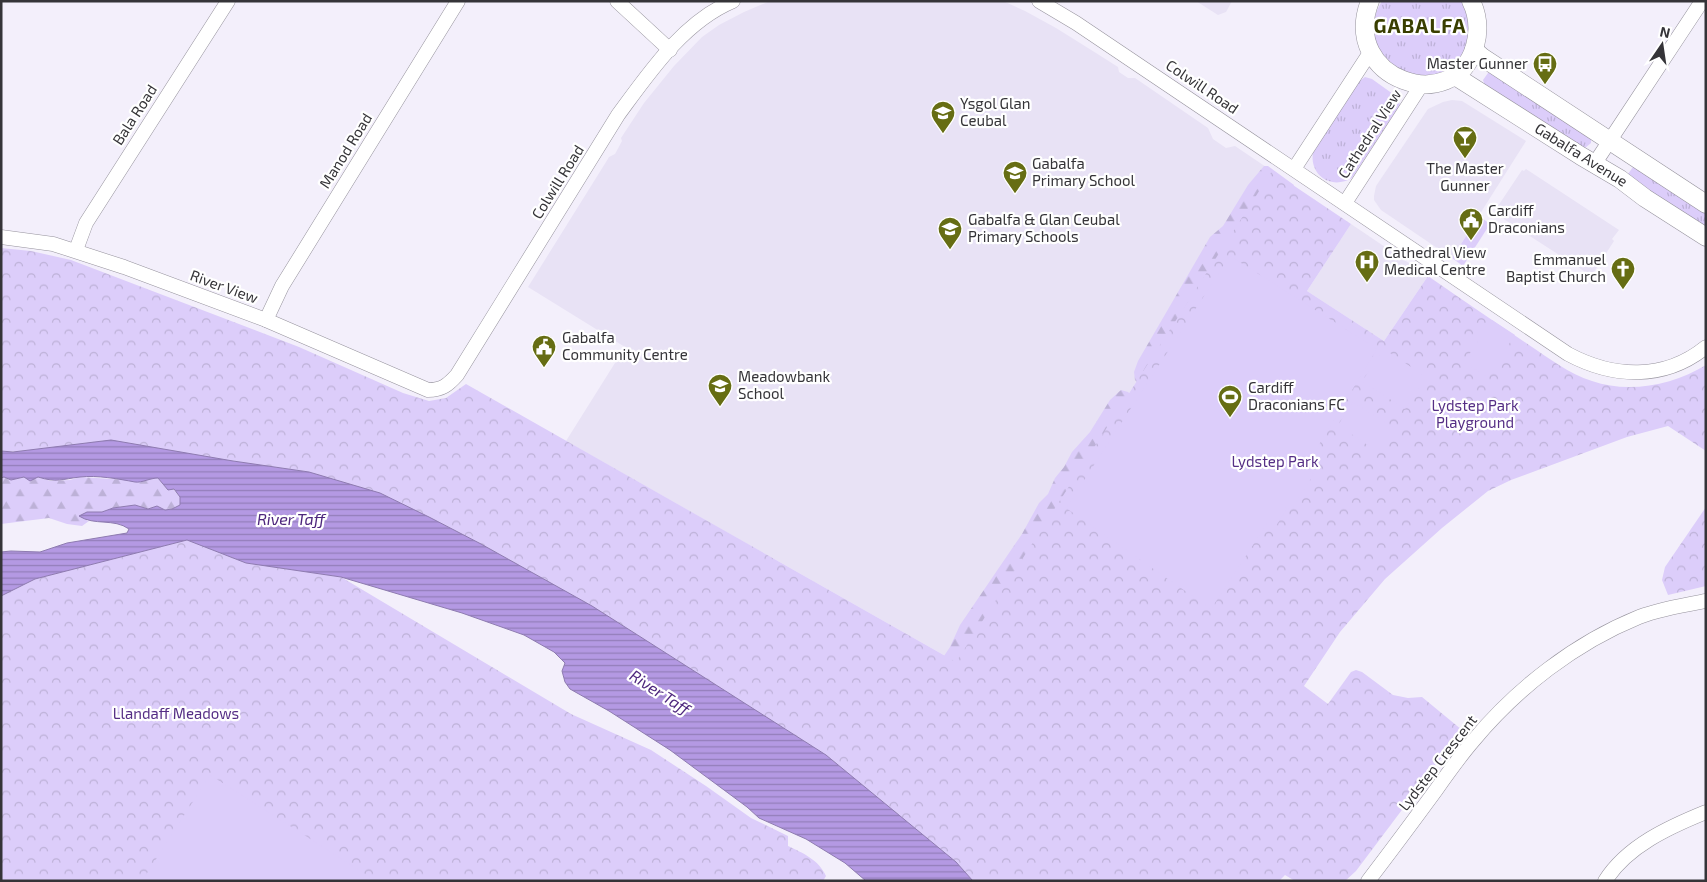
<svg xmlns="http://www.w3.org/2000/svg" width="1707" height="882" font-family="'Exo 2',sans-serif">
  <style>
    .built { fill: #e8e2f5 }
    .grass { fill: url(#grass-tufts) }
    .forest { fill: url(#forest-firs) }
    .park { fill: url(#park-crowns) }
    .garden { fill: #dccdfa }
    .water { fill: url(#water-rules); stroke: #8e7bb0 }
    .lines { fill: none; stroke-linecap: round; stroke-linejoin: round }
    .minor-casing { stroke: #96939d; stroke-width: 15 }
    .tertiary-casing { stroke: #96939d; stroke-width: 19 }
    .minor { stroke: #fff; stroke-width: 14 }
    .tertiary { stroke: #fff; stroke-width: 18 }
    .labels { text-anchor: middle; stroke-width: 4.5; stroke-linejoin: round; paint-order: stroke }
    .poi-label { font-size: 15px; fill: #353438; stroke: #fff; text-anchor: start }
    .street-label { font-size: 15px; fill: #353438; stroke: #fff }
    .park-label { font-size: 15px; fill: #552e85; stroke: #fff }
    .water-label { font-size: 16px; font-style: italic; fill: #4e277d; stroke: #fff }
    .district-label { font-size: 20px; font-weight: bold; letter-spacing: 1px; fill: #393e00; stroke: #fff }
  </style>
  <defs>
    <pattern id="grass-tufts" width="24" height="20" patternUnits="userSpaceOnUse" patternTransform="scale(1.25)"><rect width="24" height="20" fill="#dccdfa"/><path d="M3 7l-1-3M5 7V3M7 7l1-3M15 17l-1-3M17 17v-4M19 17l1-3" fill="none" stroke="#bdb1d7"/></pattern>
    <pattern id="forest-firs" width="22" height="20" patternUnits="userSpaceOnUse" patternTransform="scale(1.25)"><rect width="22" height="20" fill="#dccdfa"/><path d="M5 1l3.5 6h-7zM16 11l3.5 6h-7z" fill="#bdb1d7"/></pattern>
    <pattern id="park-crowns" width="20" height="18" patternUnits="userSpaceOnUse" patternTransform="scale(1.25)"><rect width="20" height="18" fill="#dccdfa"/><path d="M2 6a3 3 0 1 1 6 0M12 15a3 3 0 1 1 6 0" fill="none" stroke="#bdb1d7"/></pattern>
    <pattern id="water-rules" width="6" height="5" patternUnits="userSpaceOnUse" patternTransform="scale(1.25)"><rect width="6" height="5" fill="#b499e3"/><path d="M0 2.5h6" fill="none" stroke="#937eb9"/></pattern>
  </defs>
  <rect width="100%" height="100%" fill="#f3effb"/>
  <g class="built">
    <path d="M770,1H1003L1025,11L1056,28L1096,53L1118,67L1119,72L1128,78H1135L1208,128L1213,139L1226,148L1235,146L1272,171L956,662L566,441L625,347L528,287L606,162L609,157L615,154L622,141L621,138L644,103L674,66L702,37L719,25L744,12Z"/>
    <path d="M1196,1H1232L1226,12L1218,15Z"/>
    <path d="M1452,100L1462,101L1526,141L1452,258L1381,210L1374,200V196L1376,186L1428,109L1443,102Z"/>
    <path d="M1526,169L1619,230L1612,239L1614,241L1594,272L1590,275L1496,214V209L1522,170L1524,171Z"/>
    <path d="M1351,224L1428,276L1384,341L1307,291Z"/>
  </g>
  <g class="grass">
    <path d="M1382,1H1462C1469,12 1469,22 1469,34C1469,44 1465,51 1459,59C1422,105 1349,51 1382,1Z"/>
    <path d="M1488,73H1491L1591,137V143L1585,148L1581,147L1485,86L1483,80Z"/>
    <path d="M1365,77L1372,79L1393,94L1392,97L1399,102L1400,105L1352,178C1332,190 1309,176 1313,152L1358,82Z"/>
    <path d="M1635,164L1706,211V229L1626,177Z"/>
  </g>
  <g class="forest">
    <path d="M1264,166H1268L1294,185L1284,205L1141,386L1135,380L1134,372L1138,361L1210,237L1223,226L1248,185Z"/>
    <path d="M1121,390L1128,392L1133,397L974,677L942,659L950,647L960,625L1022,534L1039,503L1048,494L1055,478L1064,467L1072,452L1090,432L1110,400Z"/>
    <path d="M4,477L11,480L24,477H37L51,481L70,480L80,477L129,480L137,482L150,478H158L168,490L173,489L180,497V505L172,509L165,510L157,506L148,509L135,505L113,508L102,512H87V521H89L82,526L67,524L49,518L1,524V478Z"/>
  </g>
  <g class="park">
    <path d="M1272,171L1351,224L1307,291L1384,341L1428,276C1461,299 1495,322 1529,345C1549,358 1569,374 1592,381C1629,394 1673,385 1706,365V451L1668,426L1627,437L1511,480L1488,491L1442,528L1385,579L1340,632L1304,686L1328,704L1351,672L1356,670L1362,672L1393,695L1408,698L1422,697L1462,730L1356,871L1345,881H1295L1285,875L1279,881H973L956,862L826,755L592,606L481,544L429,517L309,472L233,461L1,451V248L31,251L71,260L299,347L403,393L429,401L446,398L466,384L956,662Z"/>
    <path d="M1706,507V586L1668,595L1662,580L1665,567Z"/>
    <path d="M187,540L246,563L341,577L571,714L651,750L706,786L751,818L788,836V846C803,853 819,860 826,876L823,881H1V596L35,579Z"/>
  </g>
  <g class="garden">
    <path d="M1479,216L1490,224L1463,266L1452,258Z"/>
    <path d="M1230,256L1377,349L1317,448L1325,452L1313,469L1305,465L1303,467L1314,474L1292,508L1281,502L1280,504L1287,508L1276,526L1268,522L1211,609L1066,508Z"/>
    <path d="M1492,320L1515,335L1487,377L1464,362Z"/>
    <path d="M1384,349L1426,377L1405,409L1362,381Z"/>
    <path d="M1353,402L1394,428L1378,452L1338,425Z"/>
    <path d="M210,775L376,881H142Z"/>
  </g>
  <path class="water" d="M111,440L233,461L309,472L380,493L429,517L481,544L592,606L826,755L956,862L973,881H866L845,863L806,839L759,818L747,807L670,750L609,711L570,689L565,682L562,671L565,663L554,652L524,635L462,613L341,577L246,563L187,540L35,579L1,596V552L11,551L40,552L67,543L127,533L129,529C114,518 94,526 79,516L87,512H102L113,508L135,505L148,509L157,506L165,510L172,509L180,505V497L174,489L168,490L158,478C150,478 142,483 135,482C119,479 97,475 80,477C62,479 57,483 38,477L30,481L24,477L11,480L4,477L1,478V451L13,452Z"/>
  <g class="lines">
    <defs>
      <g id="minor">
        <path d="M617,1L670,50"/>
        <path d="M1039,1L1076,23L1568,354C1613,378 1664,381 1706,347"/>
        <path d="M1595,163L1702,1"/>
        <path d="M1294,169L1371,51"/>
        <path d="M1345,203L1422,84"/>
        <path d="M1,237L53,244L124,267L266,320L428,390C442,390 448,385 457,375L618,115C649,73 683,22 733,1"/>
        <path d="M76,250L86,223L228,1"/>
        <path d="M266,320L282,286L458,1"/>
        <path d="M1368,881C1391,851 1414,820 1436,790C1448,773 1460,756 1473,741C1517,688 1575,643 1639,617C1660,609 1684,605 1706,601"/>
        <path d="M1605,881C1627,846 1669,827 1706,812"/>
      </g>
      <g id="tertiary">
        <path d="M1370,1C1339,80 1455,118 1475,46C1479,31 1478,15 1471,1"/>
        <path d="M1474,50L1482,57L1706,204"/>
        <path d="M1455,76L1581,156L1620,179L1645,198L1706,237"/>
      </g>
    </defs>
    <use href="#minor" class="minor-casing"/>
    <use href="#tertiary" class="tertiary-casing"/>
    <use href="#minor" class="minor"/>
    <use href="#tertiary" class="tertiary"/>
  </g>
  <defs>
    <symbol id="bus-pin" viewBox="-11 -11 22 30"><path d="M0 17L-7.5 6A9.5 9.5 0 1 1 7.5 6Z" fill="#666d13" stroke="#fff"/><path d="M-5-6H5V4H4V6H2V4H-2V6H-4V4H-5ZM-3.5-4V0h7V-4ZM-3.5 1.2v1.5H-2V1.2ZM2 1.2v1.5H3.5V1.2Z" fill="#fff"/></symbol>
    <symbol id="school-pin" viewBox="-11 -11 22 30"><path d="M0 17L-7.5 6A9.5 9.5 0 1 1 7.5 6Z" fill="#666d13" stroke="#fff"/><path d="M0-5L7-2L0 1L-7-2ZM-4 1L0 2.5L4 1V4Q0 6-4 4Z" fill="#fff"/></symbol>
    <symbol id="bar-pin" viewBox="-11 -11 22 30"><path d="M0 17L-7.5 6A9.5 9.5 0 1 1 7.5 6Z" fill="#666d13" stroke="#fff"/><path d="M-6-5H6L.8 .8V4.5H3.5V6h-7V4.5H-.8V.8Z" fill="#fff"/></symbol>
    <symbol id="civic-pin" viewBox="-11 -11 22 30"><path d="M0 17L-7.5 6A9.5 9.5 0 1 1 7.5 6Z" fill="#666d13" stroke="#fff"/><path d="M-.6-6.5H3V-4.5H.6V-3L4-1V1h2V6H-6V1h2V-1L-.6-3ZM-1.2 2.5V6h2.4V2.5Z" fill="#fff"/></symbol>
    <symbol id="hospital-pin" viewBox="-11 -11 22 30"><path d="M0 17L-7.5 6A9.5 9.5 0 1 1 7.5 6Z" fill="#666d13" stroke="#fff"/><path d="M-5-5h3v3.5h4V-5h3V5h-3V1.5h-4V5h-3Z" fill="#fff"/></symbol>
    <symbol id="church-pin" viewBox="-11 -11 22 30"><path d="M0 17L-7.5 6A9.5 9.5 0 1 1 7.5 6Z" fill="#666d13" stroke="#fff"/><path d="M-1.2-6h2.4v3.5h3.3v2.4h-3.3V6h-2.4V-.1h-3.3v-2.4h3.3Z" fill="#fff"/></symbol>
    <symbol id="stadium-pin" viewBox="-11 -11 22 30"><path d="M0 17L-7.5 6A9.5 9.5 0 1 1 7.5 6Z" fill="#666d13" stroke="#fff"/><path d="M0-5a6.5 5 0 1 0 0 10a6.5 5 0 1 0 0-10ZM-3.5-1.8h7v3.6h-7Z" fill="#fff"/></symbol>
  </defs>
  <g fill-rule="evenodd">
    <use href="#bus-pin" x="1531" y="50" width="28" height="38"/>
    <use href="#school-pin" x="929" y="99" width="28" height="38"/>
    <use href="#bar-pin" x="1451" y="124" width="28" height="38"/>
    <use href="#school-pin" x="1001" y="159" width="28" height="38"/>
    <use href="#civic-pin" x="1457" y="206" width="28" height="38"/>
    <use href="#school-pin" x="936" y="215" width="28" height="38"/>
    <use href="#hospital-pin" x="1353" y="248" width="28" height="38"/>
    <use href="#church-pin" x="1609" y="255" width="28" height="38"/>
    <use href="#civic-pin" x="530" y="333" width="28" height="38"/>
    <use href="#school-pin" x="706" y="372" width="28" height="38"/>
    <use href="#stadium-pin" x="1216" y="383" width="28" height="38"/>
  </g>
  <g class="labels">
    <g class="poi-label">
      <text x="1528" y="69" text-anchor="end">Master Gunner</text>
      <text x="960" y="109">Ysgol Glan<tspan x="960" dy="17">Ceubal</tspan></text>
      <text x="1032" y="169">Gabalfa<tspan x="1032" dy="17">Primary School</tspan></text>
      <text x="1465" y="174" text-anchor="middle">The Master<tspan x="1465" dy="17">Gunner</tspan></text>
      <text x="1488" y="216">Cardiff<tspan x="1488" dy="17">Draconians</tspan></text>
      <text x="968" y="225">Gabalfa &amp; Glan Ceubal<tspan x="968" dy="17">Primary Schools</tspan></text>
      <text x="1384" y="258">Cathedral View<tspan x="1384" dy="17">Medical Centre</tspan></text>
      <text x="1606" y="265" text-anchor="end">Emmanuel<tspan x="1606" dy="17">Baptist Church</tspan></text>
      <text x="562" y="343">Gabalfa<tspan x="562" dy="17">Community Centre</tspan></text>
      <text x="738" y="382">Meadowbank<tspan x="738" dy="17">School</tspan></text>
      <text x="1248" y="393">Cardiff<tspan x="1248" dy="17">Draconians FC</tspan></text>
    </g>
    <g class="street-label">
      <text transform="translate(1202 87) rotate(34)" y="5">Colwill Road</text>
      <text transform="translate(135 115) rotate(-57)" y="5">Bala Road</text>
      <text transform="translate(1370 134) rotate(-57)" y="5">Cathedral View</text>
      <text transform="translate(346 151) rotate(-58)" y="5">Manod Road</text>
      <text transform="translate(1581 155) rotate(32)" y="5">Gabalfa Avenue</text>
      <text transform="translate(558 182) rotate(-58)" y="5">Colwill Road</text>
      <text transform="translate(224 287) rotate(20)" y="5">River View</text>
      <text transform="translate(1438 763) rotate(-52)" y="5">Lydstep Crescent</text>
    </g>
    <g class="park-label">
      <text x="1475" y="411">Lydstep Park<tspan x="1475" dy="17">Playground</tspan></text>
      <text x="1275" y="467">Lydstep Park</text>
      <text x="176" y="719">Llandaff Meadows</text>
    </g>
    <g class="water-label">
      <text x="291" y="525">River Taff</text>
      <text transform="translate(660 692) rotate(33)" y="6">River Taff</text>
    </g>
    <g class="district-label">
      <text x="1420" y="33">GABALFA</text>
    </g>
  </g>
  <rect width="1707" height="882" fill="none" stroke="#353438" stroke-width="5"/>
  <g transform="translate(1662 45) rotate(13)" stroke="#ffffff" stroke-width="4" paint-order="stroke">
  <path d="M0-4L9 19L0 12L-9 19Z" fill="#353438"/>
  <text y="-8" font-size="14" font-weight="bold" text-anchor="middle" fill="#353438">N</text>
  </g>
</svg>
